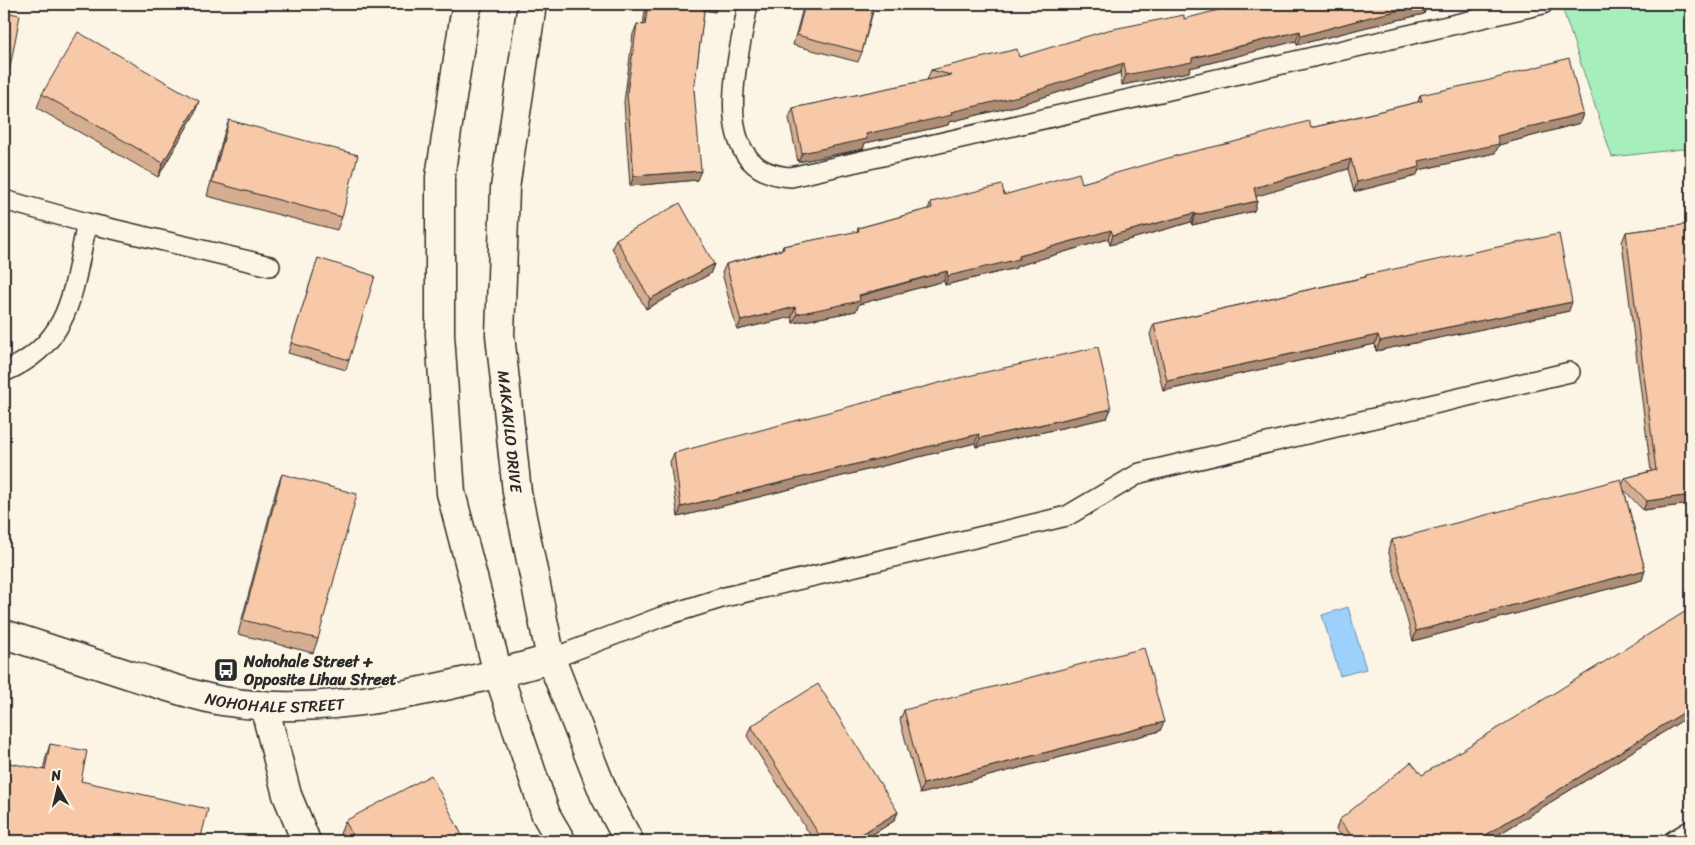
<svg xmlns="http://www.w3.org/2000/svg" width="1695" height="845" font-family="Sriracha,sans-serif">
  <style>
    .green { fill: #a6eebc; stroke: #688c74 }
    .water { fill: #9dd0fb; stroke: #6f8ea8 }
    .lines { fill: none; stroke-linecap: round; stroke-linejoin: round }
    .lane-casing { stroke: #2b2b2b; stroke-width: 22 }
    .street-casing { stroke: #2b2b2b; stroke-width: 31 }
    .secondary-casing { stroke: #2b2b2b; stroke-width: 31 }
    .lane { stroke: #fcf5e5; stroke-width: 19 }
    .street { stroke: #fcf5e5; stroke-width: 28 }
    .secondary { stroke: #fcf5e5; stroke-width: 28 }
    .wall { fill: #d5ad90; stroke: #2b2b2b }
    .shaded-wall { fill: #ae8d76; stroke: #2b2b2b }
    .building { fill: #f8c9a8; stroke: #2b2b2b }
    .labels { text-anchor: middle; stroke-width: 4; stroke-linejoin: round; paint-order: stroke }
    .street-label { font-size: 16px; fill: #2b2b2b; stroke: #fcf5e5 }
    .poi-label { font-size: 16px; font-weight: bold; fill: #2b2b2b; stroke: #fcf5e5; text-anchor: start }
  </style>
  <rect width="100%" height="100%" fill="#fcf5e5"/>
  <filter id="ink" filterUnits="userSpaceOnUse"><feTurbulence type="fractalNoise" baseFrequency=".02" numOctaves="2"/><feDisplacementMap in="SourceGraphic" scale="10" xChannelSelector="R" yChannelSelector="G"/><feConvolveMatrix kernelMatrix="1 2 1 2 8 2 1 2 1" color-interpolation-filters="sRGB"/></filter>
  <g filter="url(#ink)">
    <path class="green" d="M1561,4H1691V148L1612,157Z"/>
    <path class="water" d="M1348,607L1366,669L1340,676L1322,615Z"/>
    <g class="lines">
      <defs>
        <g id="lane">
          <path d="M748,4C739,58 704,172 791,177L1543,4"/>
          <path d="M4,200L87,223C73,287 73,343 4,372"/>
          <path d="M87,223L270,266"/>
          <path d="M551,659L661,617L725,597L1067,516L1140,473L1570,372"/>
          <path d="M1673,841L1691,830"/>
        </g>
        <path id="street" d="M264,705L287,795L306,841"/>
        <g id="secondary">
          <path d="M468,4L464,19L440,177V335L451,493L498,673L546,815L561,841"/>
          <path id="s1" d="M532,4L505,188L500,335L517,492L551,659L605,796L629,841"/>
          <path id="s2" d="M4,634C46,648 88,661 130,675C160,684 190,695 222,701C328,719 449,687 551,659"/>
        </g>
      </defs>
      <use href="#lane" class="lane-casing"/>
      <use href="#street" class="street-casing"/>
      <use href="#secondary" class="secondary-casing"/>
      <use href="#lane" class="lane"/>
      <use href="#street" class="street"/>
      <use href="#secondary" class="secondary"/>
    </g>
    <g class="wall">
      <path d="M646,4H718L715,12L704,10L694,90L697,180L630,186L624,102L633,34L637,24L643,25Z"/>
      <path d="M804,4H875L862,52L858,62L793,45Z"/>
      <path d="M1427,4L1424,14L1367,27L1297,45L1296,41L1190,68L1189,72L1122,85L1120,73L1015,106L949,122L948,125L865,143L863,149L798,162L789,118L793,108L929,80H927L931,70L1019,57L1184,19Z"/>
      <path d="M4,12L8,78L4,90Z"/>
      <path d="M42,94L194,115L158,177L37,108Z"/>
      <path d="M1420,95L1583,113L1580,123L1499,145L1495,153L1419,170L1416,176L1354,192L1348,169L1256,196L1257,201L1254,211L1192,225L1191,222L1110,245L1108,239L1017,266L1016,268L945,285L944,281L859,304L856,311L793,323L792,317L737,330L722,273L726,264L782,249L783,246L857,232L858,228L928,209L931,202L1004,195L1082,183L1418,102Z"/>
      <path d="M229,120L342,217L337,230L207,196L224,134Z"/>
      <path d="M1691,224V504L1643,510L1624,490L1645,570L1642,580L1413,641L1388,550L1392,540L1622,485L1625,478L1651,471L1622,242L1626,232Z"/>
      <path d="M616,239L714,264L710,274L646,309L612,248Z"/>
      <path d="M318,258L349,360L346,370L288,353Z"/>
      <path d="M1366,275L1569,311L1376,351L1375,344L1163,391L1150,334L1154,324L1365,277Z"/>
      <path d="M1111,409L1107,418L976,447L975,443L678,517L670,462L674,453Z"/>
      <path d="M282,474L318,639L313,653L238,634L277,487Z"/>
      <path d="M904,710L1160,731L920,794L900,720Z"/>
      <path d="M1691,715L1488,841H1345L1336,830L1339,820L1422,775Z"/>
      <path d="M751,726L898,812L894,821L862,841H814L747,736Z"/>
      <path d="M50,744L81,781L200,841H4L43,770L46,757Z"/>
      <path d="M345,821L465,841H344L340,834Z"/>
    </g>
    <g class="shaded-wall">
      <path d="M705,4H718L715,12L702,10Z"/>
      <path d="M1427,4L1424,14L1367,27L1297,45L1301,36L1370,17Z"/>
      <path d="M1300,31L1296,41L1190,68L1189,72L1122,85L1126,75Z"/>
      <path d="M1124,63L1120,73L1015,106L949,122L948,125L865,143L863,149L798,162L802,153L866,134L951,112Z"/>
      <path d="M199,101L194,115L158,177L163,163Z"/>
      <path d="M1583,113L1580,123L1499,145L1495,153L1419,170L1416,176L1354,192L1357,182L1419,161L1497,136Z"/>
      <path d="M1351,159L1348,169L1251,198L1254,188Z"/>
      <path d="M701,171L697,180L630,186L634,176Z"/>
      <path d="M1257,201L1254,211L1192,225L1195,215Z"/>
      <path d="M1195,213L1191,222L1110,245L1113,235Z"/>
      <path d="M1111,230L1108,239L1017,266L1016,268L945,285L948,276L1019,256Z"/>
      <path d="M714,264L710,274L646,309L650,299Z"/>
      <path d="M947,271L944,281L859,304L856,311L793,323L797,314Z"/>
      <path d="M1572,302L1569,311L1376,351L1380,341Z"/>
      <path d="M795,307L792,317L737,330L741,321Z"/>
      <path d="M1378,335L1375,344L1163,391L1167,381Z"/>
      <path d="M1111,409L1107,418L976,447L980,438Z"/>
      <path d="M979,434L975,443L678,517L681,507Z"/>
      <path d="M1691,495V504L1643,510L1647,501Z"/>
      <path d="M1645,570L1642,580L1413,641L1416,631Z"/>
      <path d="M1691,708V715L1488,841H1476Z"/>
      <path d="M1164,722L1160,731L920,794L923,784Z"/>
      <path d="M898,812L894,821L862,841H850Z"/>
    </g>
    <g class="building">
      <path d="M648,4H705L694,90L701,171L634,176L627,93L637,24L645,25Z"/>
      <path d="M805,4H874L862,52L797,35Z"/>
      <path d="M1241,4H1427L1370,17L1301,36L1300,31L1192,58V62L1126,75L1124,63L1019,96L951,112L952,115L866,134L867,139L802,153L793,108L951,75L931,70L1017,49L1019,57L1108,30L1184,15V19Z"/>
      <path d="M4,12L20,15L8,78L4,77Z"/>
      <path d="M78,32L199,101L163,163L42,94Z"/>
      <path d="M1569,58L1583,113L1497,136L1499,144L1419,161L1420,167L1357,182L1351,159L1254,188L1257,201L1195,215V213L1113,235L1111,230L1019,256V259L948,276L947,271L859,295L860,301L797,314L795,307L741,321L726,264L784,249L783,246L859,231L858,228L932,208L931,202L1002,185L1004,195L1079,173L1082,183L1182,154L1230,143L1309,121L1311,128L1422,101L1420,95L1486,81Z"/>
      <path d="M229,120L358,155L342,217L212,182Z"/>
      <path d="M680,203L714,264L650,299L616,239Z"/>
      <path d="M1691,224V495L1647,501L1625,478L1656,470L1626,232Z"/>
      <path d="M1559,234L1572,302L1380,341L1378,335L1167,381L1154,324L1366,277V275Z"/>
      <path d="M318,258L375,276L349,360L291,343Z"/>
      <path d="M4,268H8L4,299Z"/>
      <path d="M1098,347L1111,409L980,438L979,434L681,507L674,453L950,380Z"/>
      <path d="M282,474L357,494L318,639L243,620Z"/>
      <path d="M1621,479L1645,570L1416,631L1392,540Z"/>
      <path d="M1691,608V708L1476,841H1356L1339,820L1411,762L1422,775Z"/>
      <path d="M1144,648L1164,722L923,784L904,710Z"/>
      <path d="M818,684L898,812L850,841H823L751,726Z"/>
      <path d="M50,744L87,751L81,781L208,809L200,841H75L63,839L64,841H4V762L45,770Z"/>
      <path d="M431,775L465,841H356L345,821Z"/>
      <path d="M1281,833L1283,841H1233Z"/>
    </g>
  </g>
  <defs>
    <symbol id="bus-square" viewBox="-11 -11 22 22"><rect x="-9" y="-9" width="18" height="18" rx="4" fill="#2b2b2b" stroke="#fcf5e5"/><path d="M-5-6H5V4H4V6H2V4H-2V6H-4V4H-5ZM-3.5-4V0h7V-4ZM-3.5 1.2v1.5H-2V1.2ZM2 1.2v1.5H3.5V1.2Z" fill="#fff"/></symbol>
  </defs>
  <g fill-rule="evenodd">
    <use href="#bus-square" x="212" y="656" width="28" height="28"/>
  </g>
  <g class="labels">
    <g class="street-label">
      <text dy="6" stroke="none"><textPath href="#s1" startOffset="430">MAKAKILO DRIVE</textPath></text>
      <text dy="6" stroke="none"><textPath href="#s2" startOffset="281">NOHOHALE STREET</textPath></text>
    </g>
    <g class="poi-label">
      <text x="244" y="667">Nohohale Street +<tspan x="244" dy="18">Opposite Lihau Street</tspan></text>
    </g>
  </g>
  <rect width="1695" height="845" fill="none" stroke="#fcf5e5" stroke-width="20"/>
  <rect x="10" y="10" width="1675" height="825" fill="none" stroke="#2b2b2b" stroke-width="2" filter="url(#ink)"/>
  <g transform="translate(58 788) rotate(352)" stroke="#fcf5e5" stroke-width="4" paint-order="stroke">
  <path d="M0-4L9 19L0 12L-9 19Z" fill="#2b2b2b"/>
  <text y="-8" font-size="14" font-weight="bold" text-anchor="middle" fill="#2b2b2b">N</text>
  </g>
</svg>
